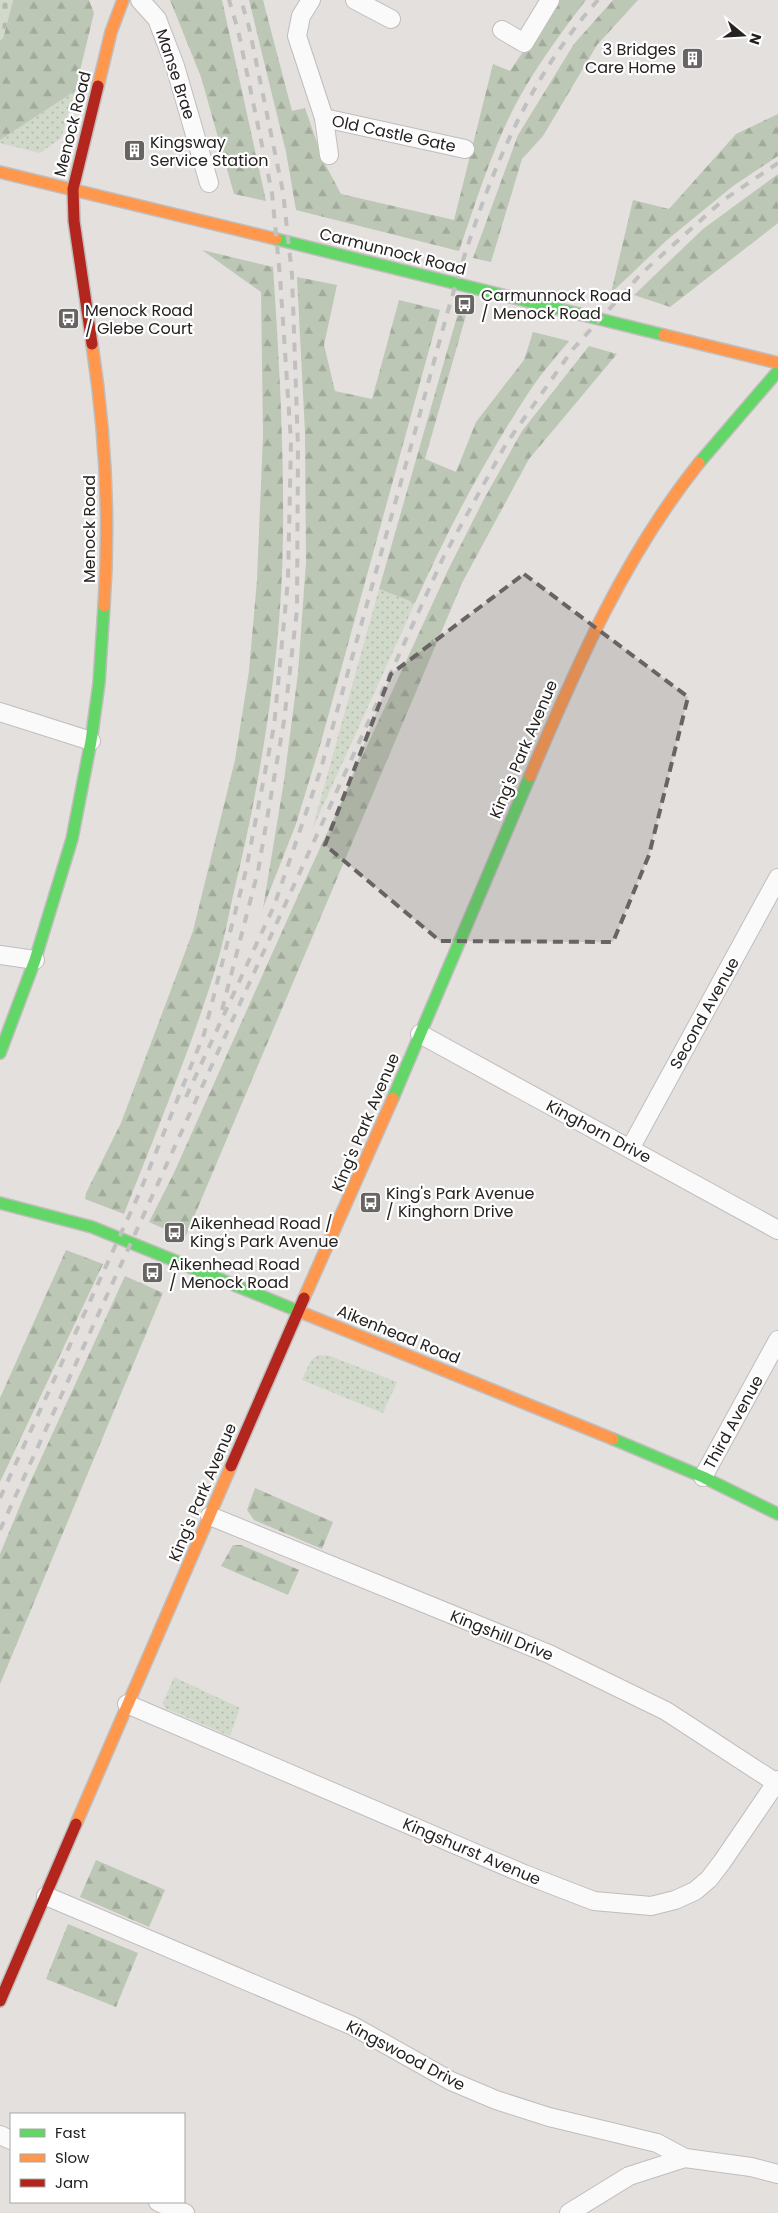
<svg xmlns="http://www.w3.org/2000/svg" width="778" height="2213" font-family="Poppins,sans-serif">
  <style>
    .grass { fill: url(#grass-dots) }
    .forest { fill: url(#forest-firs) }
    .cemetery { fill: url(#cemetery-stones) }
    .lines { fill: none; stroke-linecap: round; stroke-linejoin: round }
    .street-casing { stroke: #c0bdbc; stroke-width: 20 }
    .fast-casing { stroke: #c0bdbc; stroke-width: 14 }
    .slow-casing { stroke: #c0bdbc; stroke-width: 14 }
    .jam-casing { stroke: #c0bdbc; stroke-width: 14 }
    .street { stroke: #fbfafa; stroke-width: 18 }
    .fast { stroke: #63d668; stroke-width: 11 }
    .slow { stroke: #ff974d; stroke-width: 11 }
    .jam { stroke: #b3261e; stroke-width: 11 }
    .rail { stroke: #c0c0bf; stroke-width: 4; stroke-dasharray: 9 9; stroke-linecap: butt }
    .marked { fill: #686463; fill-opacity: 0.2; stroke: #686463; stroke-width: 4; stroke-dasharray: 10 6; stroke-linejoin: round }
    .labels { text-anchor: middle; stroke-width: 4.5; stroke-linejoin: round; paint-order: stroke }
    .poi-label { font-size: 16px; fill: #252221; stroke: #fff; text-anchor: start }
    .street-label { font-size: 16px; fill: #252221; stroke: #fff }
  </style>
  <defs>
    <pattern id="grass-dots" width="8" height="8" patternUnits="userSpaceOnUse" patternTransform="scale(1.25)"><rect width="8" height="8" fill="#d1d9ca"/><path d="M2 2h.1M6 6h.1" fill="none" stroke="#b3baad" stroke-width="1.8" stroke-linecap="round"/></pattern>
    <pattern id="forest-firs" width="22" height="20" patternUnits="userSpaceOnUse" patternTransform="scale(1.25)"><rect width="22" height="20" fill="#bdc7b5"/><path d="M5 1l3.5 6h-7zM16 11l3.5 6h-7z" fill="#a2ab9b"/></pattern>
    <pattern id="cemetery-stones" width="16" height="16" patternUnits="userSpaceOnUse" patternTransform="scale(1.25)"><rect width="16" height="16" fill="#d1d9ca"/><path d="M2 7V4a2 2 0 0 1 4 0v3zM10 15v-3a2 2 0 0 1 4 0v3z" fill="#b3baad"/></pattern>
  </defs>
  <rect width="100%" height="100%" fill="#e3e0de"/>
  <g class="grass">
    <path d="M75,91L61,138L40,153L0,143V140Z"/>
    <path d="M379,589L415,603L312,830Z"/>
    <path d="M318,1355L330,1356L397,1382L383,1413L302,1380L311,1360Z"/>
    <path d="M174,1677L240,1708L230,1736L165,1708L163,1703Z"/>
  </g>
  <g class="forest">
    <path d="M13,0H89L94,13L75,91L0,140V40L3,38Z"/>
    <path d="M170,0H222L266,201L234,194L201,77Z"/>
    <path d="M249,0H263L292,111L305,108L323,160L341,194L454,220L493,64L510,71L558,0H586C562,31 539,63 519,98C493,146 477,199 459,251L296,210L286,152Z"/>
    <path d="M613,0H638L597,45L543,136L522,159L491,262L473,258L518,135L574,44Z"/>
    <path d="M778,114V156L733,186L667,240L611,293L633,200L669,209L736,134Z"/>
    <path d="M778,174V223L670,307L634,295L703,229Z"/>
    <path d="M202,250L273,267C279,356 284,445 283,535C282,650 262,775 235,887C229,913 224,941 216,967C190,1051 156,1132 124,1214L85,1199L86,1193L121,1123L193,931L235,760L249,671L257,580L263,435L261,292Z"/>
    <path d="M297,277L337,285L324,345L335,391L372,399L399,300L440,310L321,742L296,824L263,908L284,781L298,673L306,562L305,433Z"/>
    <path d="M458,313L466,315L425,459L456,472L476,422L524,360L533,332L569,341C555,358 539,376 527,395C484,461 447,531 415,603L379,589Z"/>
    <path d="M589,346L617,354L529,459L462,583L185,1238L149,1222L173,1175L297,898L448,570L484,499L522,431Z"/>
    <path d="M66,1250L103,1264L0,1482V1398Z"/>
    <path d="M125,1276L163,1293L0,1684V1554L27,1489Z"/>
    <path d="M255,1488L333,1522L322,1549L254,1520L247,1510Z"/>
    <path d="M233,1545H241L299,1570L288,1595L221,1566Z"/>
    <path d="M96,1860L165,1890L149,1927L80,1897Z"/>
    <path d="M68,1924L138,1953L116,2007L46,1979Z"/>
  </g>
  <path class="cemetery" d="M0,0H13L3,38L0,40Z"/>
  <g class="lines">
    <defs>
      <g id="street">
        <path d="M140,0L157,19L175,66L209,183"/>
        <path d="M311,0L301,16L297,36L324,118L329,155"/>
        <path d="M355,0L391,19"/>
        <path d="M502,30L524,43L550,0"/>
        <path d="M324,118L465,149"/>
        <path d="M0,712L91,741"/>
        <path d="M0,955L35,960"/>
        <path d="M420,1034L778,1230"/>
        <path d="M631,1147L778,878"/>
        <path d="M703,1477L778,1340"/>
        <path d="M210,1516L549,1654L666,1711L778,1784"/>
        <path d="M127,1704L524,1874L594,1901L651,1906L675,1900L695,1891L709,1879L722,1862L778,1780"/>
        <path d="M46,1896L353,2026L451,2081L496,2100L549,2117L657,2143L685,2158L751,2167L778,2174"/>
        <path d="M0,2135L11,2140"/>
        <path d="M158,2202L185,2213"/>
        <path d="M569,2213L629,2176L685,2158"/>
      </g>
      <g id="fast">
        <path d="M276,239L664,335"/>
        <path d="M699,463L778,371"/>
        <path d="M0,1053L35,960L72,839L91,741L99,683L104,606"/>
        <path d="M393,1098L530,776"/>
        <path d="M0,1203L92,1227L298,1311"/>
        <path d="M613,1439L703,1477L778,1514"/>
      </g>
      <g id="slow">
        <path d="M98,86L111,32L123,0"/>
        <path d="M0,172L276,239"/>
        <path d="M664,335L778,363"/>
        <path d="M92,344C105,429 110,520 104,606"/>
        <path d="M530,776C577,665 624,557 699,463"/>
        <path d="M304,1298L393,1098"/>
        <path d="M298,1311L613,1439"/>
        <path d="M76,1824L231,1466"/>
      </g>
      <g id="jam">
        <path d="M92,344L74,221L73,189L98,86"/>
        <path d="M231,1466L304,1298"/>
        <path d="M0,2001L76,1824"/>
      </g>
    </defs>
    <use href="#street" class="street-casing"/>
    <use href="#fast" class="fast-casing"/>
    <use href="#slow" class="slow-casing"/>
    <use href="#jam" class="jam-casing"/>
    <use href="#street" class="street"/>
    <use href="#fast" class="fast"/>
    <use href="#slow" class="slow"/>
    <use href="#jam" class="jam"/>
    <g class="rail">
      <path d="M222,1010L258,871L284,721L297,610L298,447L292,275L283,192L249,27L241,0"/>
      <path d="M186,1097L274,906L320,772C352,658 384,543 416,428C457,279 492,119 598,0"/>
      <path d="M0,1498L139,1194L204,1034L246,870L274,726L288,580L291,442L280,276L272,193L238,30L229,0"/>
      <path d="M0,1530L444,556L506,444L573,349L642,273L722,201L778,163"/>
    </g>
  </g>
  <path class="marked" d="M524,574L688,697L649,855L613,942L440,941L325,845L391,674Z"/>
  <defs>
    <symbol id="building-square" viewBox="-11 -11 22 22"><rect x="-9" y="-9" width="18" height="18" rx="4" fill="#686463" stroke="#fff"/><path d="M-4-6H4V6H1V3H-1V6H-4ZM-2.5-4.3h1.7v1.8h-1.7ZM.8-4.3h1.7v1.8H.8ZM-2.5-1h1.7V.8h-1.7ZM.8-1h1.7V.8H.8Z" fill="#fff"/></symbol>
    <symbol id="bus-square" viewBox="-11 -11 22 22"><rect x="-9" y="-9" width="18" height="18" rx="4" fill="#686463" stroke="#fff"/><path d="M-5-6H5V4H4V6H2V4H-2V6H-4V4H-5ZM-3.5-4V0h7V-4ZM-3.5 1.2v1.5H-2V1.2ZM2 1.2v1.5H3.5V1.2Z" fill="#fff"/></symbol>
  </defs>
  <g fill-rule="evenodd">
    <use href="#building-square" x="680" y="46" width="25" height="25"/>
    <use href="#building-square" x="122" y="138" width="25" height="25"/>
    <use href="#bus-square" x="452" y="292" width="25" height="25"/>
    <use href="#bus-square" x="56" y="306" width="25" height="25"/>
    <use href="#bus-square" x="358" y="1190" width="25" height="25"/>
    <use href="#bus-square" x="162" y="1220" width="25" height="25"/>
    <use href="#bus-square" x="140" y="1260" width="25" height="25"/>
  </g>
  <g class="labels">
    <g class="poi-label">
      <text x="676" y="55" text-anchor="end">3 Bridges<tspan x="676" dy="18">Care Home</tspan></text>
      <text x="150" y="148">Kingsway<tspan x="150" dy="18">Service Station</tspan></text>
      <text x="481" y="301">Carmunnock Road<tspan x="481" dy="18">/ Menock Road</tspan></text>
      <text x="85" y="316">Menock Road<tspan x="85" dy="18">/ Glebe Court</tspan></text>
      <text x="386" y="1199">King's Park Avenue<tspan x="386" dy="18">/ Kinghorn Drive</tspan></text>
      <text x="190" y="1229">Aikenhead Road /<tspan x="190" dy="18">King's Park Avenue</tspan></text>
      <text x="169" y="1270">Aikenhead Road<tspan x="169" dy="18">/ Menock Road</tspan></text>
    </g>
    <g class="street-label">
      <text transform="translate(176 74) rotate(72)" y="6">Manse Brae</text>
      <text transform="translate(72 124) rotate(-76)" y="6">Menock Road</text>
      <text transform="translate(394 133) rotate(12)" y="6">Old Castle Gate</text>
      <text transform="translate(393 251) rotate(14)" y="6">Carmunnock Road</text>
      <text transform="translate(89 529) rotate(-90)" y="6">Menock Road</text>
      <text transform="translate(523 749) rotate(-67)" y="6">King's Park Avenue</text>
      <text transform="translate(704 1013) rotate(-61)" y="6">Second Avenue</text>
      <text transform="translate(365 1122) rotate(-67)" y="6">King's Park Avenue</text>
      <text transform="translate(599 1131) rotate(28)" y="6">Kinghorn Drive</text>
      <text transform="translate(399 1334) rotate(22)" y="6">Aikenhead Road</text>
      <text transform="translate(733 1422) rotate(-61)" y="6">Third Avenue</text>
      <text transform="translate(202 1492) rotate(-67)" y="6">King's Park Avenue</text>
      <text transform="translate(502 1635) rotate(22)" y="6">Kingshill Drive</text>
      <text transform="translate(472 1851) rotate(23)" y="6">Kingshurst Avenue</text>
      <text transform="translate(406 2055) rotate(28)" y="6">Kingswood Drive</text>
    </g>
  </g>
  <rect x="10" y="2113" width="175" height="90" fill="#ffffff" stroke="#a8a7a6"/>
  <rect x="20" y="2129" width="25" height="8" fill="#63d668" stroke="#a8a7a6"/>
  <text x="55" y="2138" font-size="15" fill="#252221">Fast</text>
  <rect x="20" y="2154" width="25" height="8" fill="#ff974d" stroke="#a8a7a6"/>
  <text x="55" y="2163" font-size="15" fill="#252221">Slow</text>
  <rect x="20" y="2179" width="25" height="8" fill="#b3261e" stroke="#a8a7a6"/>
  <text x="55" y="2188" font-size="15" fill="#252221">Jam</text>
  <g transform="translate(743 35) rotate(108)" stroke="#ffffff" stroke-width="4" paint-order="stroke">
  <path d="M0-4L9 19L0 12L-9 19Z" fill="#252221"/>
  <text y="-8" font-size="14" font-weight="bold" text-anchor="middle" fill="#252221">N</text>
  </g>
</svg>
